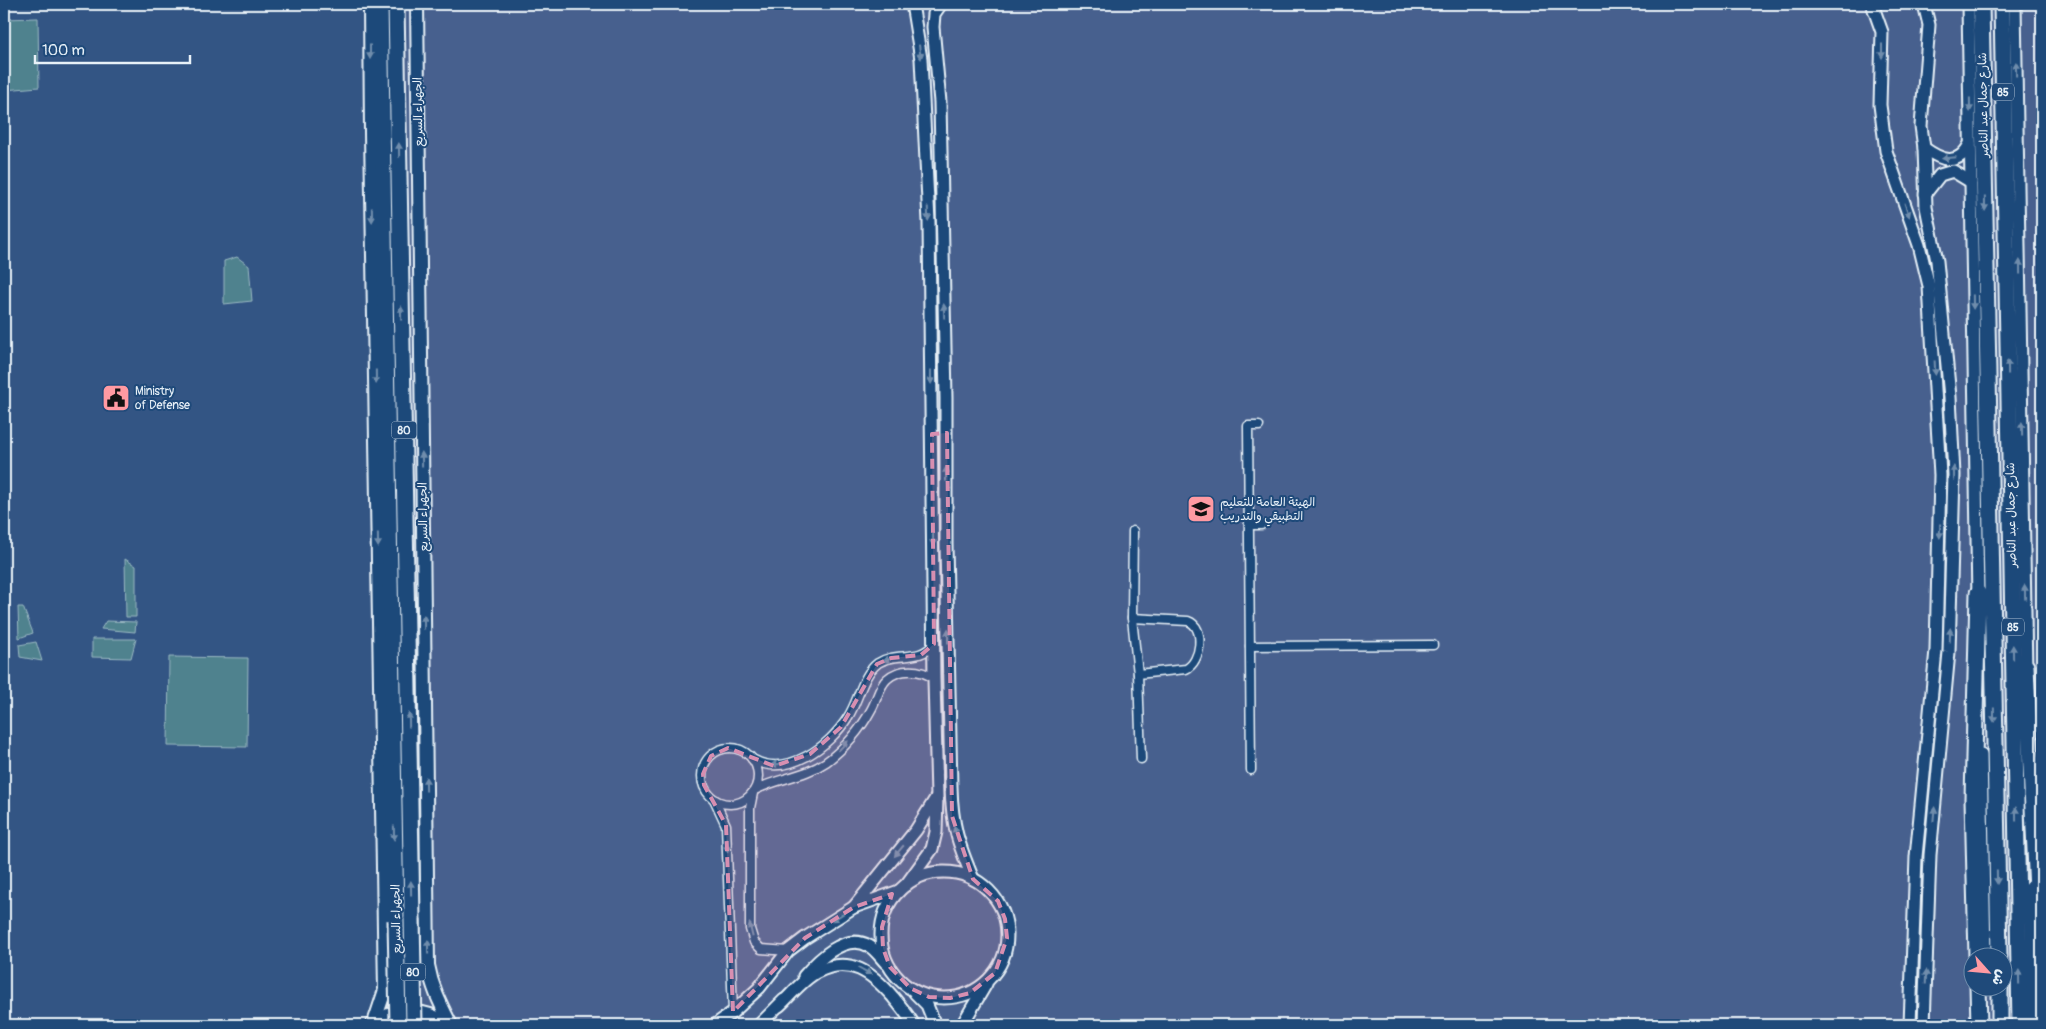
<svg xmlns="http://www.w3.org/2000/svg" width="2046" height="1029" font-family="Pangolin,'Playpen Sans Arabic',sans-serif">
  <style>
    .built { fill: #46618e; fill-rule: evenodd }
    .green { fill: #4f828e; stroke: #9cbac3 }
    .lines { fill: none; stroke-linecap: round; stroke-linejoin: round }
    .street-casing { stroke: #e8f1f8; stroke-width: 11 }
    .secondary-casing { stroke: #e8f1f8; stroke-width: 15 }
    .primary-casing { stroke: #e8f1f8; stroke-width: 16 }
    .highway-casing { stroke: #e8f1f8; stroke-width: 19 }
    .street { stroke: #1f4a7a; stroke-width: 8 }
    .secondary { stroke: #1f4a7a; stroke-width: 11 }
    .primary { stroke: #1f4a7a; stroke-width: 12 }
    .highway { stroke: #1f4a7a; stroke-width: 15 }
    .highway-bridge-casing { stroke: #e8f1f8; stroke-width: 19; stroke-linecap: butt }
    .highway-bridge { stroke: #1f4a7a; stroke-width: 15 }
    .oneway { fill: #6f8dac }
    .marked { fill: #d78fb1; fill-opacity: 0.2; stroke: #d78fb1; stroke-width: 4; stroke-dasharray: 10 6; stroke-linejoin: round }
    .labels { text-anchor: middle; stroke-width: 4; stroke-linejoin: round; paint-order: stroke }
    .shield { fill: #1f4a7a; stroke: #acbfd2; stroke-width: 1 }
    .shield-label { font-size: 11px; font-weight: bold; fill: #e8f1f8 }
    .street-label { font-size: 12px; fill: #e8f1f8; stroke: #1f4a7a }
    .poi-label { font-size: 12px; fill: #e8f1f8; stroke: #1f4a7a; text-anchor: start }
  </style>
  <rect width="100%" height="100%" fill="#335584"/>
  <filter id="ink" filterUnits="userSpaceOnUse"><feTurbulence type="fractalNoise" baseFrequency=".02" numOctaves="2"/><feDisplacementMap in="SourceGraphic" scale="10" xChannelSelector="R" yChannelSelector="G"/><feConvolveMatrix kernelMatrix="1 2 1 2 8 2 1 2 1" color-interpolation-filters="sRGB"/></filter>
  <g filter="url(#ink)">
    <path class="built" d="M388,4H2042V1025H405ZM1974,956H2004V986H1974Z"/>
    <g class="green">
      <path d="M38,18L39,87L4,90V19Z"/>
      <path d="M237,257L249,266L252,301L224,304V261Z"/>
      <path d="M125,559L136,566V617H126Z"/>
      <path d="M18,607H23L33,633L19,638Z"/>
      <path d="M106,621L136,622L135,632L101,629Z"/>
      <path d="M92,639H136L131,658L92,657Z"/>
      <path d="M36,642L42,661L20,657L19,645Z"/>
      <path d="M169,657L248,658L247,747L168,746Z"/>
    </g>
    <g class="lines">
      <defs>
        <g id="street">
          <path d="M1249,525H1261"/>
          <path d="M1133,531L1132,618L1138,674L1141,759"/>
          <path d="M1132,618L1188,621C1206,627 1201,662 1186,669L1138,674"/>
          <path d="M1250,646L1433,645"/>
          <circle cx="730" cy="776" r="28"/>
          <path d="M752,759C787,779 830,746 848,717C859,700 862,675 878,663C896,651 919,663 934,644"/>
          <path d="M1251,770L1248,426H1259"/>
          <path d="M755,790C778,778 804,777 826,762C844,749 861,729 871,710C877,700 879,686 887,679C899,668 921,668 934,679"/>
          <path d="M753,793L750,808V929L754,942L761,949L788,951"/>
          <path d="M714,799L726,825L733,1012"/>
        </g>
        <g id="secondary">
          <path d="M941,4L934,14L933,27L940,102L946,398V544L951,787C952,826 958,843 973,879"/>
          <path d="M1872,4L1882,32L1880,105L1886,151L1919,245L1929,286L1940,475L1936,650L1916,857L1910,1025"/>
          <path d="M1924,4L1929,25L1921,126L1924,148L1926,207L1937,261L1950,397L1954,475L1949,652L1930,855L1924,1025"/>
          <path d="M1968,4L1978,599"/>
          <path d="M2015,4L2026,674"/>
          <path d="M1924,148C1942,161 1958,167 1970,144"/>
          <path d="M1925,194L1940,175L1953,171L1971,182"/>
          <path d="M1981,755L1985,956"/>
          <circle cx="944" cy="935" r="63"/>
          <path d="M906,885L932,849L936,832L937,797L934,679L929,222L921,59L912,4"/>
          <path d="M2030,887L2032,1025"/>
          <path d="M854,907L916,830L936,798"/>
          <path d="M804,976C818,960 845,932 869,946C875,949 881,958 886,963"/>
          <path d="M915,993L927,1005L935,1025"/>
          <path d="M779,1006C791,995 803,979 817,972C850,955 872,973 893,997C901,1007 908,1015 914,1025"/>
          <path d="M715,1025L733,1012L759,988L788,951L805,938L854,907L899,891"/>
          <path d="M759,1025L784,1000"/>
          <path d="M962,1025L986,984"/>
        </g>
        <g id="primary">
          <path d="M370,4L371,133L385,990L374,1023"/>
          <path d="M417,4L428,965C432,988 441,1005 451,1025"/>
          <path d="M372,1024C397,1006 426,1008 450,1025"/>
        </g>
        <g id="highway">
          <path d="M380,4L396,920"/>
          <path d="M396,4L412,919"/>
          <path d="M1981,4L1999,956"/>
          <path d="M2002,4L2020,1025"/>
          <path d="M2026,666L2042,992"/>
          <path d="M1977,956L1973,799L1978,593"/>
          <path d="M1978,986L1979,1025"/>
          <path d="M2000,986V1025"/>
        </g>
      </defs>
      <use href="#street" class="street-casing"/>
      <use href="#secondary" class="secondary-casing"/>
      <use href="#primary" class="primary-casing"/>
      <use href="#highway" class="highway-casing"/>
      <use href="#street" class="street"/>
      <use href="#secondary" class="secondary"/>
      <use href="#primary" class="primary"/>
      <use href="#highway" class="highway"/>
      <defs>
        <g id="highway-bridge">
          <path d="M412,919L414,1025"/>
          <path d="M396,920L398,1025"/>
        </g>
      </defs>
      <use href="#highway-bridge" class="highway-bridge-casing"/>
      <use href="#highway-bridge" class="highway-bridge"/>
    </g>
    <defs><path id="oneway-solid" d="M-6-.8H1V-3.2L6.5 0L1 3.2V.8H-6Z" transform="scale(1.25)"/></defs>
    <g class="oneway">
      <use href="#oneway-solid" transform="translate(1882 51) rotate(90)"/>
      <use href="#oneway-solid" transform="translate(370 52) rotate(90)"/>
      <use href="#oneway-solid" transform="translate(920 52) rotate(82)"/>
      <use href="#oneway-solid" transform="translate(2016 69) rotate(-91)"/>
      <use href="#oneway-solid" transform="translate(1970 105) rotate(89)"/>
      <use href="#oneway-solid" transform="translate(399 150) rotate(-91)"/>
      <use href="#oneway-solid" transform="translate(1949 158) rotate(175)"/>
      <use href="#oneway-solid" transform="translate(1985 204) rotate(89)"/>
      <use href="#oneway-solid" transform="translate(1907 210) rotate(70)"/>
      <use href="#oneway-solid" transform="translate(928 214) rotate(88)"/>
      <use href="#oneway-solid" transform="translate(372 215) rotate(89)"/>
      <use href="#oneway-solid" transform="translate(2020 267) rotate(-91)"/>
      <use href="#oneway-solid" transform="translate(1973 302) rotate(89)"/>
      <use href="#oneway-solid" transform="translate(944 311) rotate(-92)"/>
      <use href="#oneway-solid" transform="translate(401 313) rotate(-91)"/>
      <use href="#oneway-solid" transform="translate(2008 367) rotate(-91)"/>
      <use href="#oneway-solid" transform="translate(1935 368) rotate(87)"/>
      <use href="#oneway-solid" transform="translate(376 377) rotate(89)"/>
      <use href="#oneway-solid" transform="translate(931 377) rotate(89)"/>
      <use href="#oneway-solid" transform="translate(2022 429) rotate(-91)"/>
      <use href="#oneway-solid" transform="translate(422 459) rotate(-91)"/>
      <use href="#oneway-solid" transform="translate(1954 473) rotate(-91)"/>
      <use href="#oneway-solid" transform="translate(946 474) rotate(-90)"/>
      <use href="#oneway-solid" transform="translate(1940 531) rotate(91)"/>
      <use href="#oneway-solid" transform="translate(933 539) rotate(89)"/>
      <use href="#oneway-solid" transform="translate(378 540) rotate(89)"/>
      <use href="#oneway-solid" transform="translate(2025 592) rotate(-91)"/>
      <use href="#oneway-solid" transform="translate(424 622) rotate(-91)"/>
      <use href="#oneway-solid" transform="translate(1950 635) rotate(-88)"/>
      <use href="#oneway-solid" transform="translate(948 636) rotate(-91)"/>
      <use href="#oneway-solid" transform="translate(2013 652) rotate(-91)"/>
      <use href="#oneway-solid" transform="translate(890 659) rotate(165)"/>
      <use href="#oneway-solid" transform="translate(1994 715) rotate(89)"/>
      <use href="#oneway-solid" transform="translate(409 720) rotate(-91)"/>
      <use href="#oneway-solid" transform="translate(843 746) rotate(-45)"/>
      <use href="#oneway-solid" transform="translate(778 764) rotate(174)"/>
      <use href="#oneway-solid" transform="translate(426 784) rotate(-91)"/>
      <use href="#oneway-solid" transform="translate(1934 814) rotate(-85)"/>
      <use href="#oneway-solid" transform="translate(2016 814) rotate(-91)"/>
      <use href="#oneway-solid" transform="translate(394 833) rotate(89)"/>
      <use href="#oneway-solid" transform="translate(956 833) rotate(-105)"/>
      <use href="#oneway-solid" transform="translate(727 845) rotate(86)"/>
      <use href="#oneway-solid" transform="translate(899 851) rotate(130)"/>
      <use href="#oneway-solid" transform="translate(1997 877) rotate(89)"/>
      <use href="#oneway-solid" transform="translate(411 888) rotate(-91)"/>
      <use href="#oneway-solid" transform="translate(838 917) rotate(148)"/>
      <use href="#oneway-solid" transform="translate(751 930) rotate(-103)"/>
      <use href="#oneway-solid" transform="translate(428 947) rotate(-91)"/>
      <use href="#oneway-solid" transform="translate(865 971) rotate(30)"/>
      <use href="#oneway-solid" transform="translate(1926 977) rotate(-88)"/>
      <use href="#oneway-solid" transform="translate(2019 977) rotate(-91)"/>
    </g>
  </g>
  <path class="marked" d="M947,433L952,816L973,879L998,901L1005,919L1007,938L995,973L970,993L950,998L929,997L910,988L890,967L883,948L882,927L892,894L854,907L805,938L733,1012L726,825L704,785L703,774L711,756L728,748L774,766L810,754L841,727L877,664L891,658L921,655L934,644L932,434Z"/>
  <defs>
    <symbol id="civic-square" viewBox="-11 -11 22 22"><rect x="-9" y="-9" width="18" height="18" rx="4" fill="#ff9aa2" stroke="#1f4a7a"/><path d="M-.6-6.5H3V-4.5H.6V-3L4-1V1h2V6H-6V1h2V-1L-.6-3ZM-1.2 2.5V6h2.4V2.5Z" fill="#111"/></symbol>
    <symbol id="university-square" viewBox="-11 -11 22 22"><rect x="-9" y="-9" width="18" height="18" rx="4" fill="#ff9aa2" stroke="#1f4a7a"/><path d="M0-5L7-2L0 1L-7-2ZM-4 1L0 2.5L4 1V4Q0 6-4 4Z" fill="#111"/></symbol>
  </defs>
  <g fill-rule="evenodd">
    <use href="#civic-square" x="100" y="382" width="32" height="32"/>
    <use href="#university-square" x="1185" y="493" width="32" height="32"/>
  </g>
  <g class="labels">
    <g class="shield">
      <rect x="1992" y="83.5" width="22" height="17" rx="4"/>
      <rect x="391.5" y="421.5" width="25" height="17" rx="4"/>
      <rect x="2002" y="618.5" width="22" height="17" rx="4"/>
      <rect x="400.5" y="963.5" width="25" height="17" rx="4"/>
    </g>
    <g class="shield-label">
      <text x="2003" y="96">85</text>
      <text x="404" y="434">80</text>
      <text x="2013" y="631">85</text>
      <text x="413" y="976">80</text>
    </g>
    <g class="street-label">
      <text transform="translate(1983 105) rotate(-91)" y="4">شارع جمال عبد الناصر</text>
      <text transform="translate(418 112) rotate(-91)" y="4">الجهراء السريع</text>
      <text transform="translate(2011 515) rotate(-91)" y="4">شارع جمال عبد الناصر</text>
      <text transform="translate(423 517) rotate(-91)" y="4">الجهراء السريع</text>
      <text transform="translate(396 919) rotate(-91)" y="4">الجهراء السريع</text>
    </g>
    <g class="poi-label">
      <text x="135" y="395">Ministry<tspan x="135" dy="14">of Defense</tspan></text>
      <text x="1220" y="506">الهيئة العامة للتعليم<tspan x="1220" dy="14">التطبيقي والتدريب</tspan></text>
    </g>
  </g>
  <rect width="2046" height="1029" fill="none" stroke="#1f4a7a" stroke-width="20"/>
  <rect x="10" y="10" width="2026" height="1009" fill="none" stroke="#e8f1f8" stroke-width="2" filter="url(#ink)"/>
  <g transform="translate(1988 972) rotate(117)"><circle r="24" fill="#1f4a7a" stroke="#6f8dac"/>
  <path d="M0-4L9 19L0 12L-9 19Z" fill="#ff9aa2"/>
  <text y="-8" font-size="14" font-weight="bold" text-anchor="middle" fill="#e8f1f8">ش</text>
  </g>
  <path d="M35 55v8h155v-8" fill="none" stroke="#e8f1f8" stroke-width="2.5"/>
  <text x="42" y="55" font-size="15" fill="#e8f1f8" stroke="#1f4a7a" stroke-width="4" paint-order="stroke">100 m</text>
</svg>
